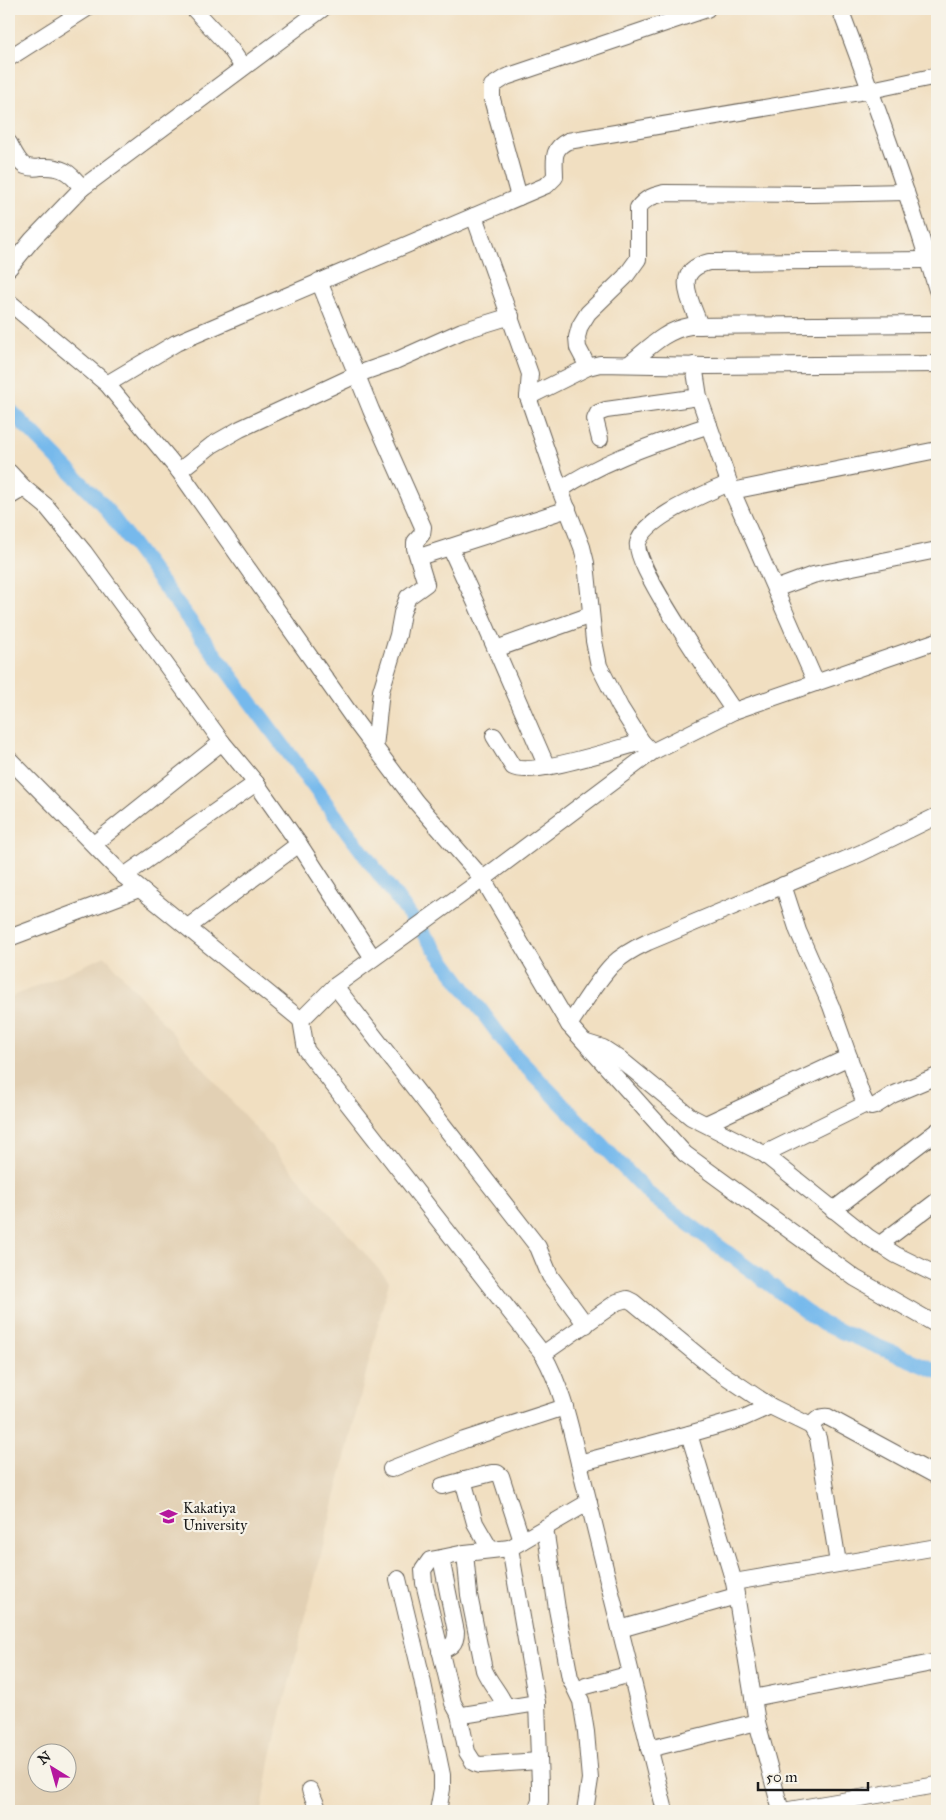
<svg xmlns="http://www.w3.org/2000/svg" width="946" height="1820" font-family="'IM FELL Great Primer',serif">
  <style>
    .built { fill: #e2d0b4; fill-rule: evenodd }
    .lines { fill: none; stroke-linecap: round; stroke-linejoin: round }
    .canal { stroke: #76b9ec; stroke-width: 15 }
    .minor-casing { stroke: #676056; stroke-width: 18 }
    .minor { stroke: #fff; stroke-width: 16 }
    .labels { text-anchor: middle; stroke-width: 4.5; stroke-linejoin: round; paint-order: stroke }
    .poi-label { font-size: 15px; fill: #1c1c1c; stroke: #f7f3e8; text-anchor: start }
  </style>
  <rect width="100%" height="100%" fill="#f7f3e8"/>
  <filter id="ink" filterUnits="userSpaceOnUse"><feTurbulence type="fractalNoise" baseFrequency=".02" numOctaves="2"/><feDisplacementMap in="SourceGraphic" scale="10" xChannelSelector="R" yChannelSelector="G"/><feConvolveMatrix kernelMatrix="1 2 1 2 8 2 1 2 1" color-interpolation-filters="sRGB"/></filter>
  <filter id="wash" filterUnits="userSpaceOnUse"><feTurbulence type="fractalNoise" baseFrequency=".0096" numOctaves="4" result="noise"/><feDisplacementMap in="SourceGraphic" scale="20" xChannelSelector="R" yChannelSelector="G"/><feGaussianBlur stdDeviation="1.12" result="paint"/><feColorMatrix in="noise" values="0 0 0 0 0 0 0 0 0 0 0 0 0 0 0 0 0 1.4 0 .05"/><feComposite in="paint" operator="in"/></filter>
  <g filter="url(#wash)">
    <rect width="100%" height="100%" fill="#f1dfc1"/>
    <path class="built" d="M105,956L389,1281L271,1756L262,1811H9V998ZM38,1752H68V1782H38Z"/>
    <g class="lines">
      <path class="canal" d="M9,409L104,506L512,1052L650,1195L823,1324L937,1371"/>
    </g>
  </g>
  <g filter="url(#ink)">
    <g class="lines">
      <defs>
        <g id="minor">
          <path d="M194,9L230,48L243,67"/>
          <path d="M840,9C875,101 909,195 937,290"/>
          <path d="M9,58L86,9"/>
          <path d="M9,143C13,150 18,162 25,166C30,168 36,168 41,167C62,166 70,172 82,188"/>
          <path d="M519,197L492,99V86L506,77L707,9"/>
          <path d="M474,216L530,374L528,397L560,490L582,547L586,563L594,641L599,666L620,707L642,742"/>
          <path d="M9,268L32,240L82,188L322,9"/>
          <path d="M319,281L371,410L423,527L422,534L415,542V548L426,584L408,597L402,613L398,635L381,691L375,747"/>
          <path d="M9,302L107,384L179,471L358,725L416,802L483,879L335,986L301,1020L306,1050L543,1354C562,1387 570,1426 579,1463L665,1811"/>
          <path d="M700,326C691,300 671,271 709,262L928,260"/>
          <path d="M629,364C649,348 665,330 690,326L937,324"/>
          <path d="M694,365L699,397L732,491L816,683"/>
          <path d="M588,367L578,348L577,337L580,326L588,313L625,277L638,259V208C645,198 653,196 664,193L812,194L906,192"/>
          <path d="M107,384L176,343L547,185L555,177C555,160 551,149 568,141L871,90L937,76"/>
          <path d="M528,397L588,367L600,364L707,366L937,364"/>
          <path d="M600,439L595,419L598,413L606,410L699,397"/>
          <path d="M179,471L212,445L240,429L358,374L395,361L462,331L511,316"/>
          <path d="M9,472L24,488L46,506L84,552L222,742"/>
          <path d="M729,483C706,494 645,517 638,543C632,563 718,687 734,711"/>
          <path d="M560,490C605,459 658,443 709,425"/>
          <path d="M732,491L937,450"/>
          <path d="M9,497L24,488"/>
          <path d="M450,547L477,606L547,767"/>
          <path d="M419,557L568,509"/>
          <path d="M775,589L813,575L937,550"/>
          <path d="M937,641L734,711L652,752L483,879L569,1025L685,1154L855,1278L937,1325"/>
          <path d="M496,649L591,615"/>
          <path d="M494,736L513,767C531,777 619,748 642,742L649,749"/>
          <path d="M9,759L124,876L301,1020"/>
          <path d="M94,844L222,742L256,783L299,844L373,958"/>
          <path d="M124,876L256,783"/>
          <path d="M783,885L798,931L831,1006L849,1057"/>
          <path d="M188,927L299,844"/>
          <path d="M9,938L139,889"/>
          <path d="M335,986L538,1247L550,1276L586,1325"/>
          <path d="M569,1025C583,1005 595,983 612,965C622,955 635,948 648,942L861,853L937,816"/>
          <path d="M587,1043L603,1048L620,1059L691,1117L764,1154L868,1237L896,1255L937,1275"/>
          <path d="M706,1124L849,1057L862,1096L866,1104L871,1107L875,1106L892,1095L937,1076"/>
          <path d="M764,1154L866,1104"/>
          <path d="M833,1210L937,1131"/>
          <path d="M879,1245L937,1201"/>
          <path d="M543,1354L617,1302L627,1299L633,1302L712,1367L770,1406L811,1426L818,1438L838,1563"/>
          <path d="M811,1426C816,1420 820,1416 828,1417L937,1476"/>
          <path d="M689,1434L734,1582L757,1722L781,1811"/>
          <path d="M579,1463L689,1434L741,1419L770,1406"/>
          <path d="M391,1469L464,1440L565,1407"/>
          <path d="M463,1480L475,1523L490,1549"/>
          <path d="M442,1486L492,1473H497L501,1476L522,1541"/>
          <path d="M545,1528L557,1609L570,1678L581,1701L586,1732L590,1779L585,1811"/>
          <path d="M510,1548L465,1553L441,1558L430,1560L423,1570L424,1583L453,1703L459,1714L463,1715L537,1703"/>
          <path d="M465,1553L469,1595L484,1670C490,1684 501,1694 506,1708"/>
          <path d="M398,1579L421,1674L442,1775V1789L438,1811"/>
          <path d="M734,1582L937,1547"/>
          <path d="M620,1629L736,1596"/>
          <path d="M440,1651C451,1647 456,1644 456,1632L441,1558"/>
          <path d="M577,1691L586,1686L631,1674"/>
          <path d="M753,1698L937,1662"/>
          <path d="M459,1714L467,1752L474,1763L480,1765L539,1761"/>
          <path d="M649,1749L757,1722"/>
          <path d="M310,1790L319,1811"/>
          <path d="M536,1811L540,1801V1785L537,1703L510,1548L589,1502"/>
          <path d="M783,1811L937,1785"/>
        </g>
      </defs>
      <use href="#minor" class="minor-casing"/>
      <use href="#minor" class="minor"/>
    </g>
  </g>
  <defs>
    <symbol id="university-bare" viewBox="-9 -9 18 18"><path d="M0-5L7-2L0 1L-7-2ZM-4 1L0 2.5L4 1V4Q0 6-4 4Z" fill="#b5179e" stroke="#f7f3e8" stroke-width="2.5" paint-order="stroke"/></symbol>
  </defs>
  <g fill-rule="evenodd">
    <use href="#university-bare" x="156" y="1504" width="25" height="25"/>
  </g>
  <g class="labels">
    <g class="poi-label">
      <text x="183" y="1513">Kakatiya<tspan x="183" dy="17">University</tspan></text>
    </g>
  </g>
  <rect width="946" height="1820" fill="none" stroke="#f7f3e8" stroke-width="30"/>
  <g transform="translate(52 1768) rotate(323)"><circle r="24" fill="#f7f3e8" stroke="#9f9d96"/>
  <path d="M0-4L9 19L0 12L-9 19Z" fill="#b5179e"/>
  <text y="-8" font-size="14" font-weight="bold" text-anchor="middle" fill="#1c1c1c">N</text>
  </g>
  <path d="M758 1782v8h110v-8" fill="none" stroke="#1c1c1c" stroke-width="2.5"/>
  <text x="766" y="1782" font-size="15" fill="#1c1c1c" stroke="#f7f3e8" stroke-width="4" paint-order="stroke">50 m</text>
</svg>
